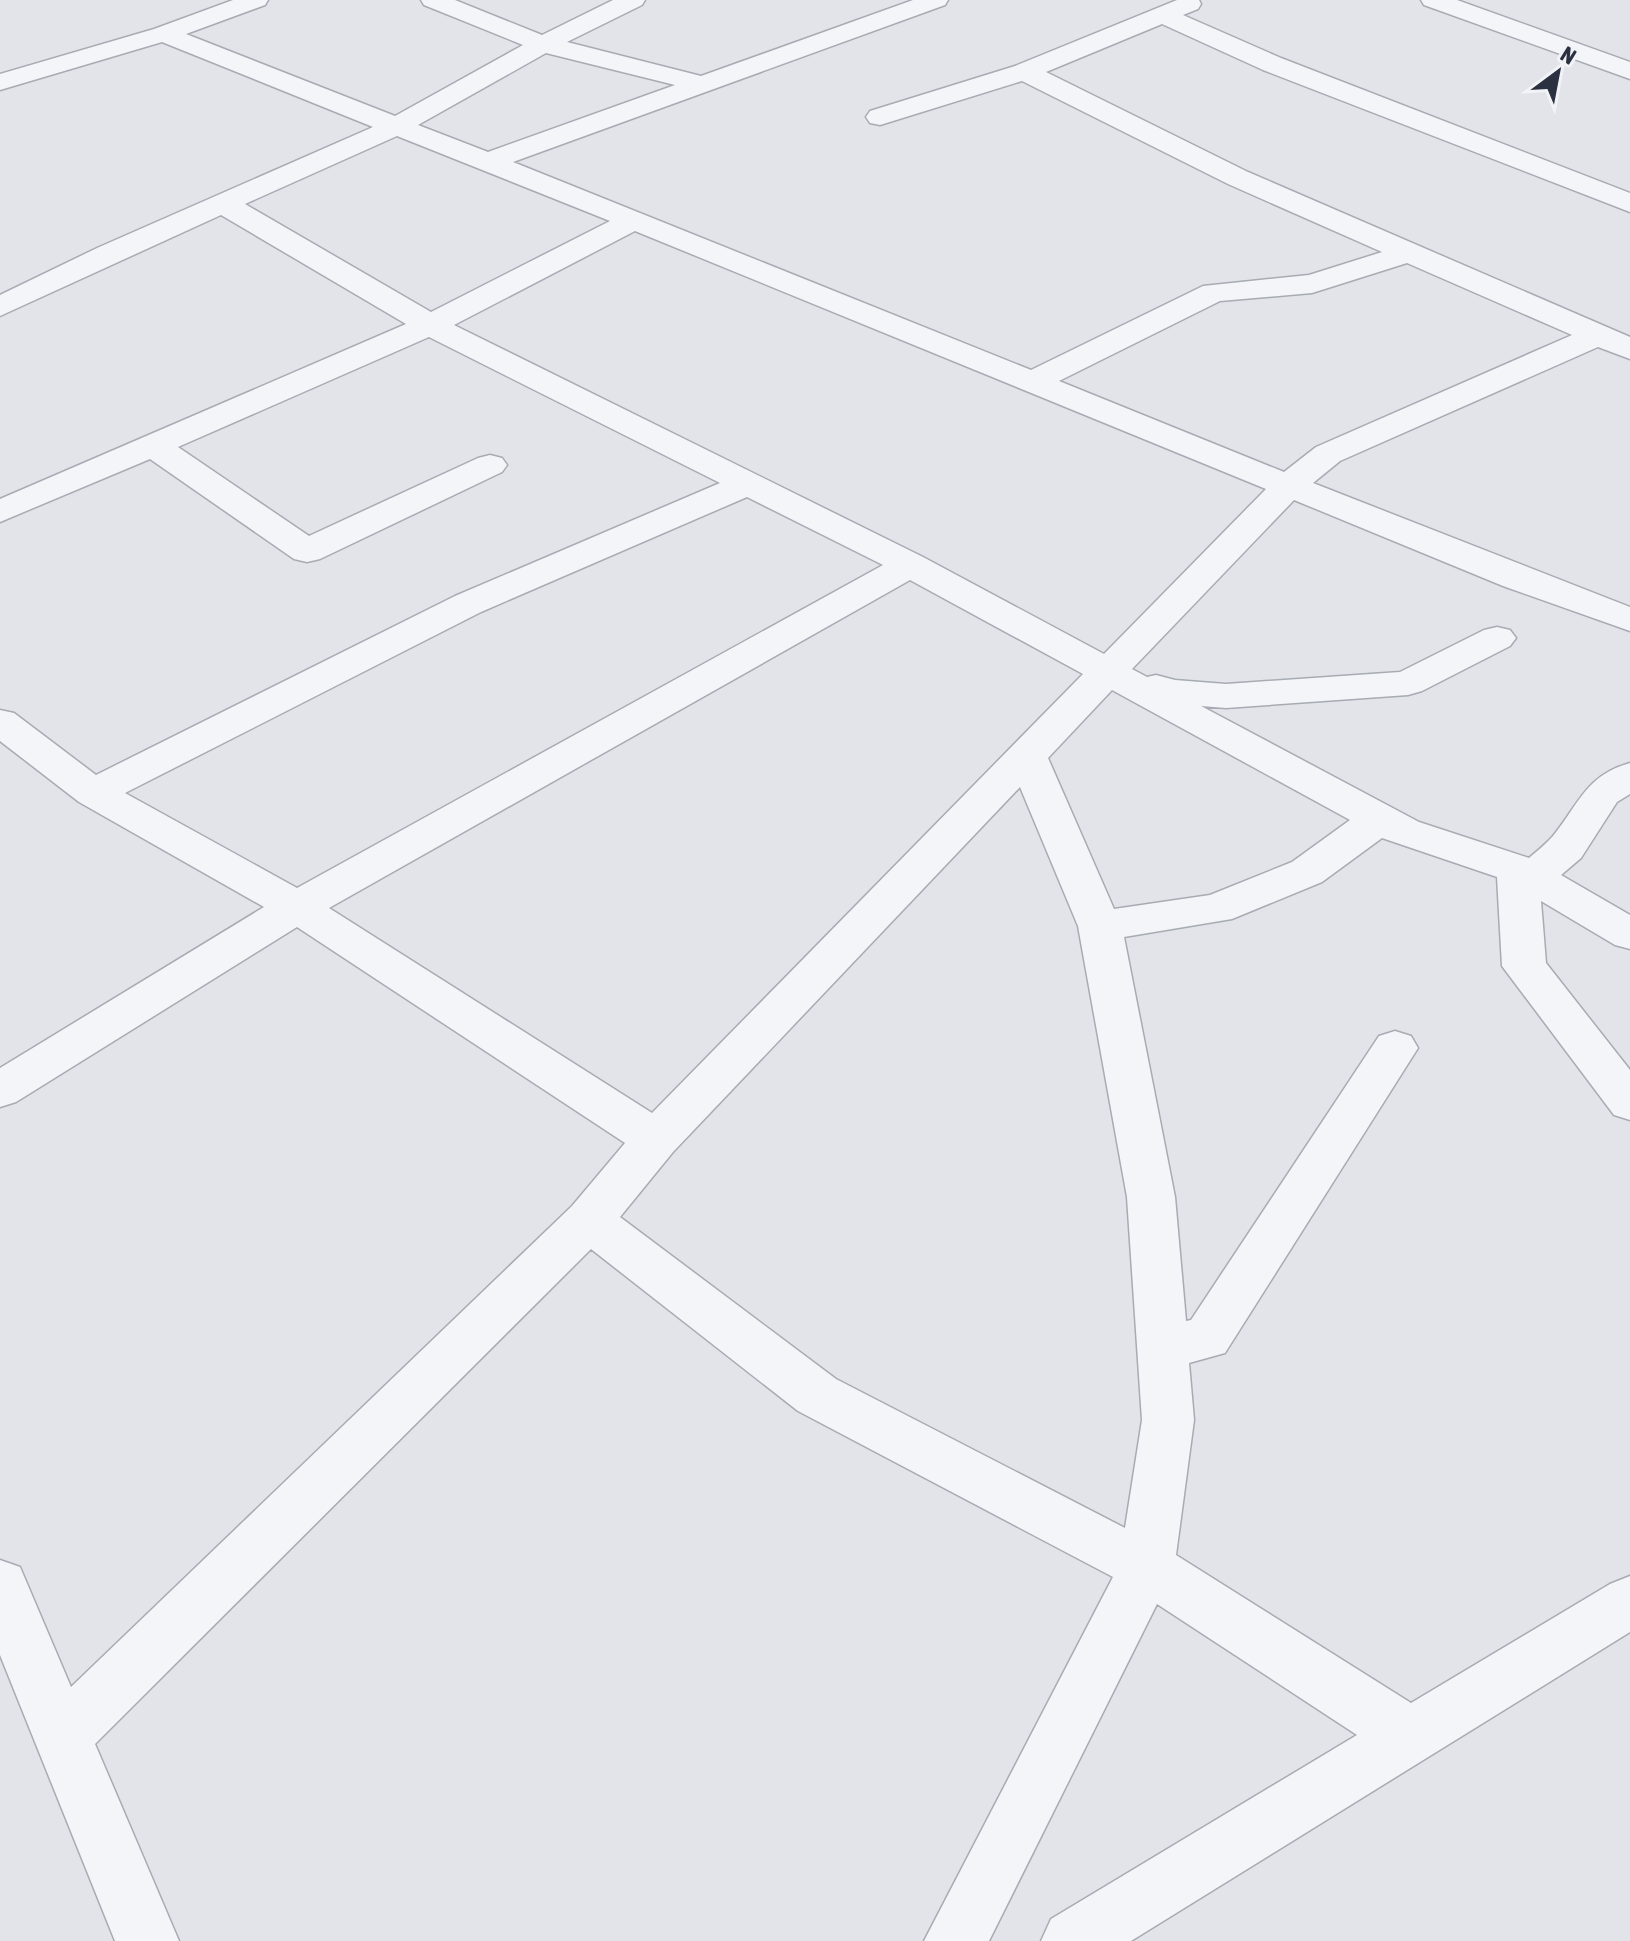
<svg xmlns="http://www.w3.org/2000/svg" width="1630" height="1941" font-family="'Asap Condensed',sans-serif">
  <style>
    .lines { fill: none; stroke-linecap: round; stroke-linejoin: round }
    .minor-casing { stroke: #a7abb3; stroke-width: 3 }
    .minor { fill: #f4f5f8; fill-rule: evenodd }
  </style>
  <rect width="100%" height="100%" fill="#e2e4e9"/>
  <g class="lines">
    <defs>
      <g id="minor">
        <path d="M233,0H268L265,5L186,34L395,116L523,45L424,5L421,0H455L542,35L613,0H645L642,5L567,42L701,76L913,0H948L945,5L513,162L1031,370L1203,286L1309,275L1382,252L1228,184L1022,81L880,125L870,123L866,117L870,111L1015,66L1177,0H1199L1201,4L1198,9L1183,15L1281,58L1630,193V212L1263,70L1162,24L1046,72L1248,172L1630,337V359L1598,347L1340,461L1313,483L1630,607V631L1503,586L1294,500L1132,669L1147,677L1156,675L1175,680L1226,684L1400,672L1484,630L1497,627L1510,630L1516,638L1510,646L1422,691L1408,695L1226,708L1201,706L1419,822L1529,858C1537,851 1546,844 1553,836C1579,804 1586,775 1630,763V794L1617,802L1581,858L1561,875L1630,915V949L1615,945L1541,901L1546,963L1630,1070V1120L1614,1115L1502,966L1497,877L1382,838L1322,882L1232,919L1124,937L1175,1197L1186,1321L1191,1320L1379,1036L1395,1031L1411,1036L1418,1048L1225,1353L1189,1363L1194,1420L1176,1555L1411,1703L1610,1584L1630,1576V1632L1131,1941H1041L1051,1919L1357,1735L1157,1604L989,1941H924L1113,1577L798,1411L591,1249L95,1744L179,1941H115L0,1655V1560L20,1567L71,1687L572,1206L625,1143L297,927L16,1102L0,1107V1068L264,907L79,802L0,741V710L14,713L96,775L455,596L720,483L429,337L178,447L309,536L478,458L490,455L502,458L507,465L502,472L320,559L307,562L294,559L150,459L0,522V499L406,324L221,215L0,316V295L97,248L373,127L162,42L0,90V74L154,29ZM546,53L675,85L488,152L418,125ZM397,136L610,221L431,312L245,204ZM635,231L1266,489L1104,654L923,557L454,325ZM1407,263L1572,335L1316,447L1284,472L1059,381L1220,301L1312,293ZM747,497L883,565L297,888L125,793L481,612ZM910,580L1083,674L652,1113L329,908ZM1112,690L1350,820L1292,862L1210,895L1114,909L1048,758ZM1020,787L1078,926L1127,1197L1142,1420L1125,1528L836,1379L620,1217L673,1152Z"/>
        <path d="M1421,0H1457L1630,62V79L1424,5Z"/>
      </g>
    </defs>
    <use href="#minor" class="minor-casing"/>
    <use href="#minor" class="minor"/>
  </g>
  <g transform="translate(1558 72) rotate(32)" stroke="#f1f3f7" stroke-width="6" paint-order="stroke">
  <path d="M0-6L14 30L0 20L-14 30Z" fill="#2b3140"/>
  <text y="-12" font-size="22" font-weight="bold" text-anchor="middle" fill="#2b3140">N</text>
  </g>
</svg>
